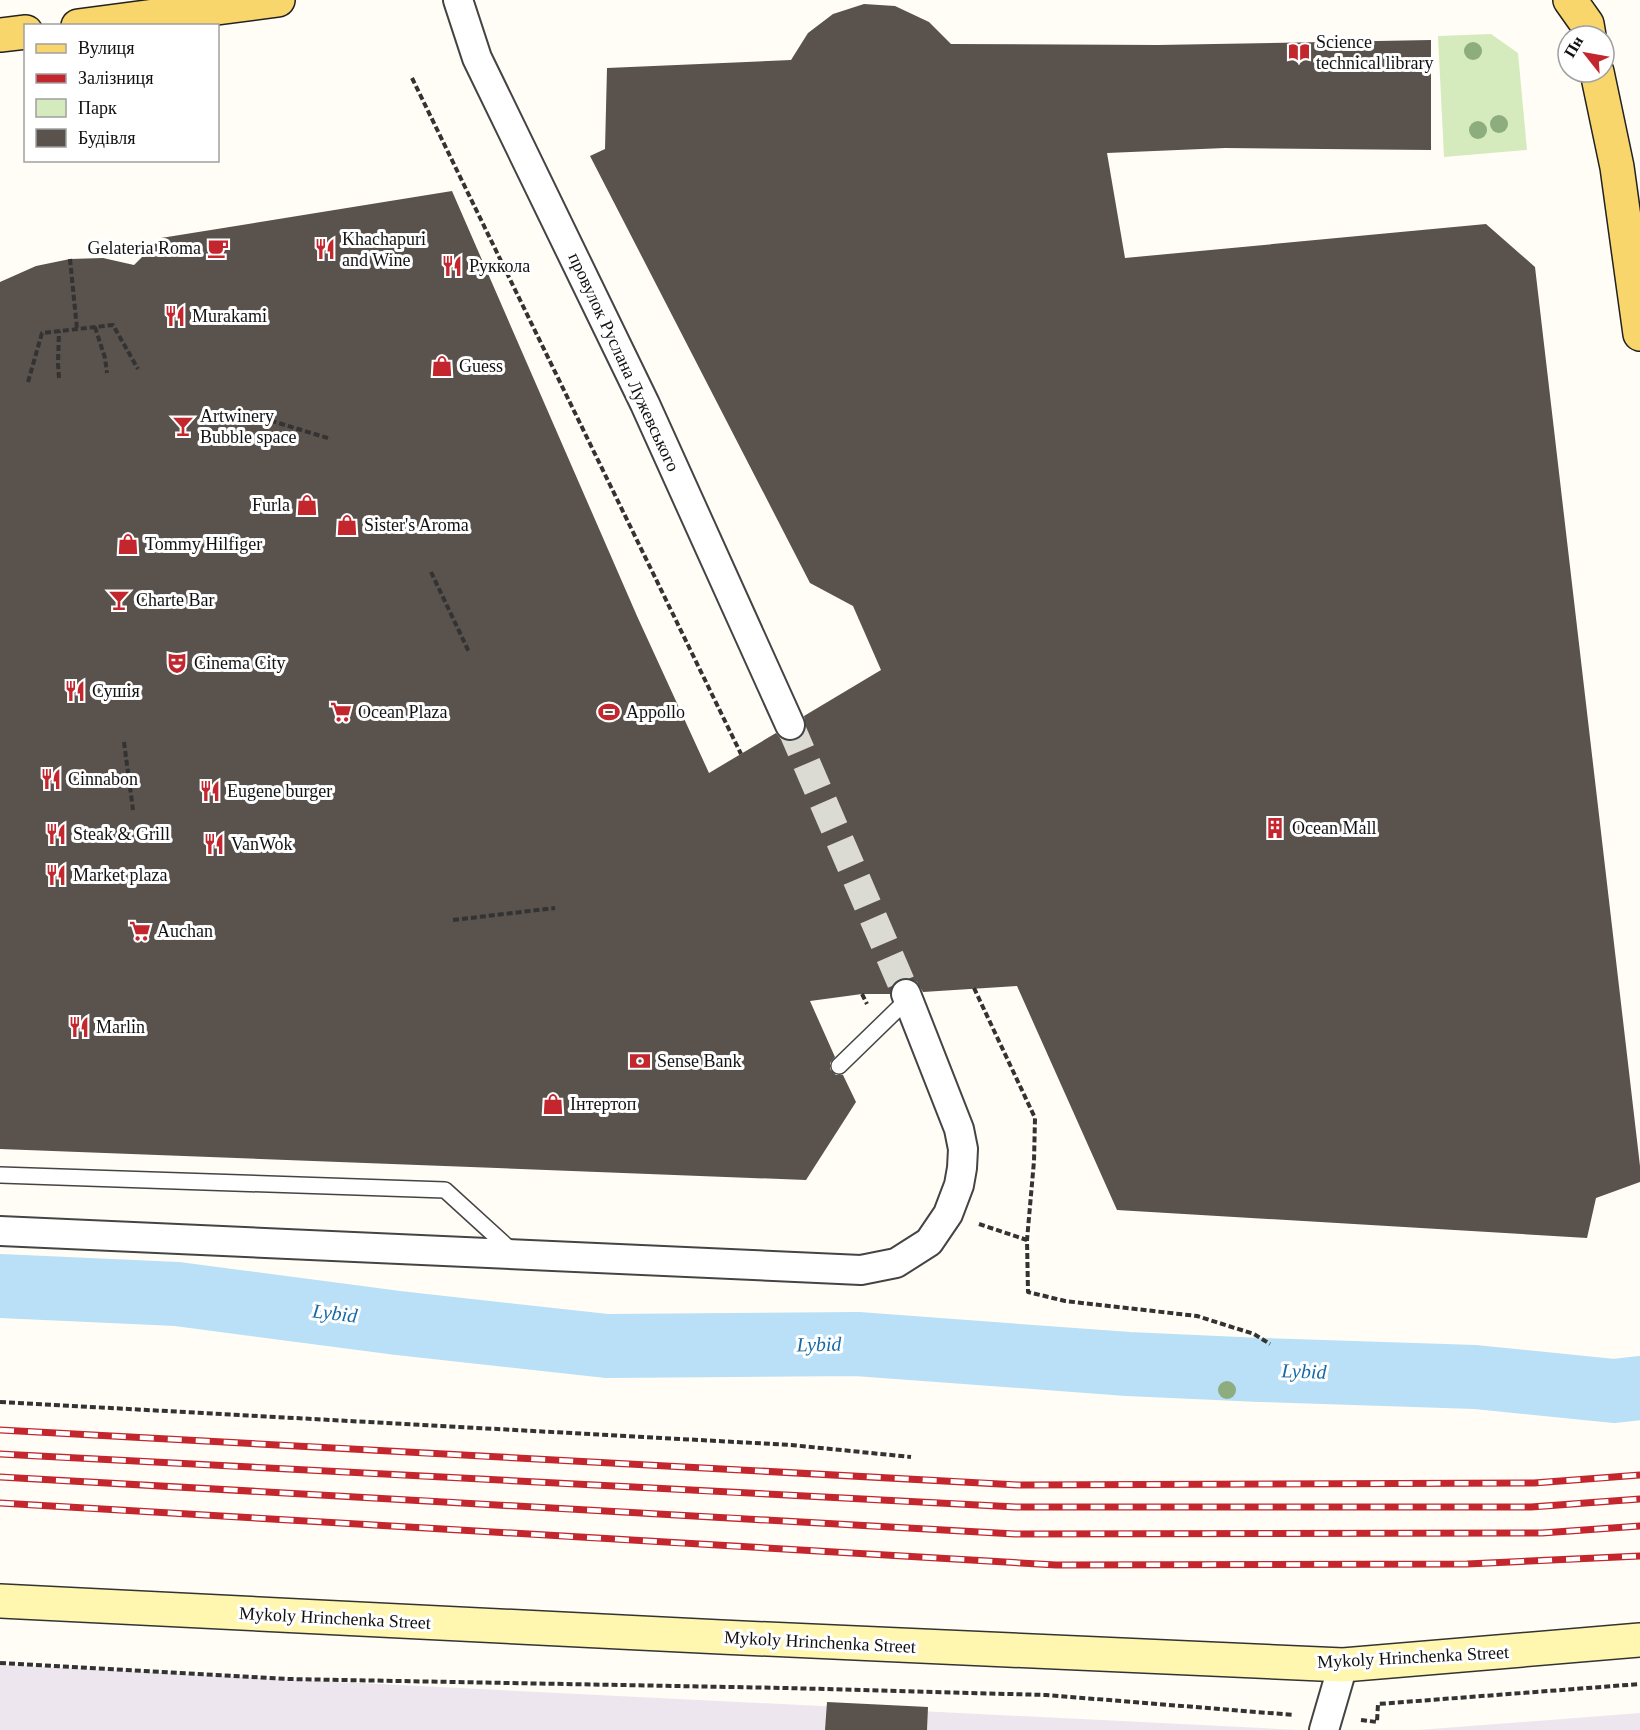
<svg xmlns="http://www.w3.org/2000/svg" width="1640" height="1730" font-family="Georgia,serif">
  <style>
    .industrial { fill: #eee6ef }
    .green { fill: #d5ebbd }
    .lines { fill: none; stroke-linecap: round; stroke-linejoin: round }
    .river { stroke: #b9e0f7; stroke-width: 64 }
    .building { fill: #5a524d }
    .minor-tunnel { stroke: #dbdad3; stroke-width: 28; stroke-dasharray: 28 14; stroke-linecap: butt }
    .service-casing { stroke: #444; stroke-width: 18 }
    .minor-casing { stroke: #444; stroke-width: 32 }
    .secondary-casing { stroke: #333; stroke-width: 36 }
    .primary-casing { stroke: #222; stroke-width: 36 }
    .path { stroke: #333; stroke-width: 4; stroke-dasharray: 6 3; stroke-linecap: butt }
    .service { stroke: #fff; stroke-width: 15 }
    .minor { stroke: #fff; stroke-width: 28 }
    .secondary { stroke: #fff6b0; stroke-width: 33 }
    .primary { stroke: #f9d66b; stroke-width: 33 }
    .rail-casing { stroke: #c4262e; stroke-width: 7 }
    .rail { stroke: #fff; stroke-width: 4.5; stroke-dasharray: 14; stroke-linecap: butt }
    .tree { fill: #8dad7f }
    .labels { text-anchor: middle; stroke-width: 6; stroke-linejoin: round; paint-order: stroke }
    .poi-label { font-size: 18px; fill: #111; stroke: #fff; text-anchor: start }
    .street-label { font-size: 18px; fill: #111; stroke: #fff }
    .water-label { font-size: 20px; font-style: italic; fill: #1768a6; stroke: #fff }
  </style>
  <rect width="100%" height="100%" fill="#fffdf5"/>
  <g class="industrial">
    <path d="M0,1665L1300,1730H0Z"/>
    <path d="M1640,1713V1730H1418Z"/>
  </g>
  <path class="green" d="M1491,34L1518,53L1527,150L1444,157L1438,36Z"/>
  <g class="lines">
    <path class="river" d="M0,1286L177,1294L398,1323L607,1346L857,1344L1128,1364L1261,1370L1475,1377L1614,1391L1640,1388"/>
  </g>
  <g class="building">
    <path d="M864,4L895,6L929,22L951,44L1158,45L1431,40V150L1225,148L1107,153L1125,258L1486,224L1535,267L1640,1166V1182L1596,1198L1587,1238L1117,1210L1017,986L923,992L917,982L908,978H901L894,983L890,994H862L810,1001L835,1057L830,1063V1069L836,1075H843L856,1102L806,1180L0,1149V282L36,266L70,259L103,258L134,265L161,238L452,191L637,616L709,773L776,733L781,739L788,741L797,740L804,734L806,727L804,716L881,670L853,606L810,583L590,156L605,149L607,68L791,60L808,33L833,14Z"/>
    <path d="M827,1702L928,1707L927,1730H825Z"/>
  </g>
  <g class="lines">
    <path class="minor-tunnel" d="M790,725L906,994"/>
    <defs>
      <g id="service">
        <path d="M839,1066L908,999"/>
        <path d="M0,1175L445,1190L513,1252"/>
      </g>
      <g id="minor">
        <path d="M458,0L477,58L645,404L790,725"/>
        <path d="M0,1231L861,1270L896,1263L929,1242L948,1214L959,1185L962,1168L963,1149L959,1129L906,994"/>
        <path d="M1324,1730L1343,1665"/>
      </g>
      <path id="secondary" d="M0,1601L721,1637L1343,1665L1640,1640"/>
      <g id="primary">
        <path d="M1570,0L1587,24L1589,36"/>
        <path d="M78,26L278,0"/>
        <path d="M0,35L26,32"/>
        <path d="M1597,72L1617,167L1640,334"/>
      </g>
    </defs>
    <use href="#service" class="service-casing"/>
    <use href="#minor" class="minor-casing"/>
    <use href="#secondary" class="secondary-casing"/>
    <use href="#primary" class="primary-casing"/>
    <g class="path">
      <path d="M412,78L741,754"/>
      <path d="M70,259L77,329"/>
      <path d="M95,327L105,358L107,373"/>
      <path d="M59,378L58,364L59,331"/>
      <path d="M28,382L42,333L113,325L138,369"/>
      <path d="M262,418L331,439"/>
      <path d="M431,572L469,652"/>
      <path d="M124,742L133,810"/>
      <path d="M453,920L555,908"/>
      <path d="M974,988L1035,1118L1034,1161L1027,1240L1028,1292L1065,1301L1197,1316L1254,1334L1270,1344"/>
      <path d="M862,994L867,1004"/>
      <path d="M979,1224L1027,1240"/>
      <path d="M0,1402L791,1445L911,1457"/>
      <path d="M0,1663L288,1679L786,1688L1046,1695L1294,1715"/>
      <path d="M1361,1720L1377,1722L1378,1704L1640,1684"/>
    </g>
    <use href="#service" class="service"/>
    <use href="#minor" class="minor"/>
    <use href="#secondary" class="secondary"/>
    <use href="#primary" class="primary"/>
    <defs>
      <g id="rail">
        <path d="M0,1430L1019,1485L1534,1483L1640,1475"/>
        <path d="M0,1454L1016,1507H1531L1640,1499"/>
        <path d="M0,1477L1015,1534L1542,1533L1640,1526"/>
        <path d="M0,1503L1056,1565L1467,1564L1640,1556"/>
      </g>
    </defs>
    <use href="#rail" class="rail-casing"/>
    <use href="#rail" class="rail"/>
  </g>
  <g class="tree">
    <circle cx="1473" cy="51" r="9"/>
    <circle cx="1499" cy="124" r="9"/>
    <circle cx="1478" cy="130" r="9"/>
    <circle cx="1227" cy="1390" r="9"/>
  </g>
  <defs>
    <symbol id="library-bare" viewBox="-9 -9 18 18"><path d="M-6-4Q-3-5.5-.7-3.5V5Q-3 3-6 4ZM6-4Q3-5.5 .7-3.5V5Q3 3 6 4Z" fill="#c4262e" stroke="#fff" stroke-width="2.5" paint-order="stroke"/></symbol>
    <symbol id="cafe-bare" viewBox="-9 -9 18 18"><path d="M-5.5-4.5H6V0H3Q3 3.5 0 3.5H-2.5Q-5.5 3.5-5.5 0ZM3-3.2v2h1.7v-2ZM-6 4.5H4V6H-6Z" fill="#c4262e" stroke="#fff" stroke-width="2.5" paint-order="stroke"/></symbol>
    <symbol id="restaurant-bare" viewBox="-9 -9 18 18"><path d="M-5-6h1v4h1v-4h1v4h1v-4h1v5L-1.5 .5V6h-2V.5L-5-1ZM5-6V6H3V1.5H1.5Q1.5-4 5-6Z" fill="#c4262e" stroke="#fff" stroke-width="2.5" paint-order="stroke"/></symbol>
    <symbol id="shop-bare" viewBox="-9 -9 18 18"><path d="M-5-2.5h2.3a2.7 3.5 0 0 1 5.4 0H5L5.5 6h-11ZM-1.5-2.5h3a1.5 2.3 0 0 0-3 0Z" fill="#c4262e" stroke="#fff" stroke-width="2.5" paint-order="stroke"/></symbol>
    <symbol id="bar-bare" viewBox="-9 -9 18 18"><path d="M-6-5H6L.8 .8V4.5H3.5V6h-7V4.5H-.8V.8Z" fill="#c4262e" stroke="#fff" stroke-width="2.5" paint-order="stroke"/></symbol>
    <symbol id="theatre-bare" viewBox="-9 -9 18 18"><path d="M-5-5.5Q0-4 5-5.5V0Q5 5 0 6Q-5 5-5 0ZM-3.3-2.5H-1v1.5H-3.3ZM1-2.5H3.3v1.5H1ZM-2.8 1Q0 5.5 2.8 1Z" fill="#c4262e" stroke="#fff" stroke-width="2.5" paint-order="stroke"/></symbol>
    <symbol id="supermarket-bare" viewBox="-9 -9 18 18"><path d="M-6-5.5h2.5l.6 2H6L4.5 2H-2.5L-4.4-4H-6ZM-1.5 3.2a1.3 1.3 0 1 0 .1 0ZM3 3.2a1.3 1.3 0 1 0 .1 0Z" fill="#c4262e" stroke="#fff" stroke-width="2.5" paint-order="stroke"/></symbol>
    <symbol id="stadium-bare" viewBox="-9 -9 18 18"><path d="M0-5a6.5 5 0 1 0 0 10a6.5 5 0 1 0 0-10ZM-3.5-1.8h7v3.6h-7Z" fill="#c4262e" stroke="#fff" stroke-width="2.5" paint-order="stroke"/></symbol>
    <symbol id="building-bare" viewBox="-9 -9 18 18"><path d="M-4-6H4V6H1V3H-1V6H-4ZM-2.5-4.3h1.7v1.8h-1.7ZM.8-4.3h1.7v1.8H.8ZM-2.5-1h1.7V.8h-1.7ZM.8-1h1.7V.8H.8Z" fill="#c4262e" stroke="#fff" stroke-width="2.5" paint-order="stroke"/></symbol>
    <symbol id="bank-bare" viewBox="-9 -9 18 18"><path d="M-6-4H6V4H-6ZM0-2.3a2.3 2.3 0 1 0 0 4.6a2.3 2.3 0 1 0 0-4.6Z" fill="#c4262e" stroke="#fff" stroke-width="2.5" paint-order="stroke"/></symbol>
  </defs>
  <g fill-rule="evenodd">
    <use href="#library-bare" x="1284" y="37" width="30" height="30"/>
    <use href="#cafe-bare" x="203" y="233" width="30" height="30"/>
    <use href="#restaurant-bare" x="310" y="234" width="30" height="30"/>
    <use href="#restaurant-bare" x="437" y="251" width="30" height="30"/>
    <use href="#restaurant-bare" x="160" y="301" width="30" height="30"/>
    <use href="#shop-bare" x="427" y="351" width="30" height="30"/>
    <use href="#bar-bare" x="168" y="411" width="30" height="30"/>
    <use href="#shop-bare" x="292" y="490" width="30" height="30"/>
    <use href="#shop-bare" x="332" y="510" width="30" height="30"/>
    <use href="#shop-bare" x="113" y="529" width="30" height="30"/>
    <use href="#bar-bare" x="104" y="585" width="30" height="30"/>
    <use href="#theatre-bare" x="162" y="648" width="30" height="30"/>
    <use href="#restaurant-bare" x="60" y="676" width="30" height="30"/>
    <use href="#supermarket-bare" x="326" y="697" width="30" height="30"/>
    <use href="#stadium-bare" x="594" y="697" width="30" height="30"/>
    <use href="#restaurant-bare" x="36" y="764" width="30" height="30"/>
    <use href="#restaurant-bare" x="195" y="776" width="30" height="30"/>
    <use href="#building-bare" x="1260" y="813" width="30" height="30"/>
    <use href="#restaurant-bare" x="41" y="819" width="30" height="30"/>
    <use href="#restaurant-bare" x="199" y="829" width="30" height="30"/>
    <use href="#restaurant-bare" x="41" y="860" width="30" height="30"/>
    <use href="#supermarket-bare" x="125" y="916" width="30" height="30"/>
    <use href="#restaurant-bare" x="64" y="1012" width="30" height="30"/>
    <use href="#bank-bare" x="625" y="1046" width="30" height="30"/>
    <use href="#shop-bare" x="538" y="1089" width="30" height="30"/>
  </g>
  <g class="labels">
    <g class="poi-label">
      <text x="1316" y="48">Science<tspan x="1316" dy="21">technical library</tspan></text>
      <text x="342" y="245">Khachapuri<tspan x="342" dy="21">and Wine</tspan></text>
      <text x="201" y="254" text-anchor="end">Gelateria Roma</text>
      <text x="469" y="272">Руккола</text>
      <text x="192" y="322">Murakami</text>
      <text x="459" y="372">Guess</text>
      <text x="200" y="422">Artwinery<tspan x="200" dy="21">Bubble space</tspan></text>
      <text x="290" y="511" text-anchor="end">Furla</text>
      <text x="364" y="531">Sister's Aroma</text>
      <text x="145" y="550">Tommy Hilfiger</text>
      <text x="136" y="606">Charte Bar</text>
      <text x="194" y="669">Cinema City</text>
      <text x="92" y="697">Сушія</text>
      <text x="358" y="718">Ocean Plaza</text>
      <text x="626" y="718">Appollo</text>
      <text x="68" y="785">Cinnabon</text>
      <text x="227" y="797">Eugene burger</text>
      <text x="1292" y="834">Ocean Mall</text>
      <text x="73" y="840">Steak &amp; Grill</text>
      <text x="231" y="850">VanWok</text>
      <text x="73" y="881">Market plaza</text>
      <text x="157" y="937">Auchan</text>
      <text x="96" y="1033">Marlin</text>
      <text x="657" y="1067">Sense Bank</text>
      <text x="570" y="1110">Інтертоп</text>
    </g>
    <g class="street-label">
      <text transform="translate(624 362) rotate(65)" y="6">провулок Руслана Лужевського</text>
      <text transform="translate(335 1618) rotate(3)" y="6">Mykoly Hrinchenka Street</text>
      <text transform="translate(820 1642) rotate(3)" y="6">Mykoly Hrinchenka Street</text>
      <text transform="translate(1413 1657) rotate(-3)" y="6">Mykoly Hrinchenka Street</text>
    </g>
    <g class="water-label">
      <text transform="translate(335 1313) rotate(7)" y="7">Lybid</text>
      <text transform="translate(819 1344) rotate(-1)" y="7">Lybid</text>
      <text transform="translate(1304 1371) rotate(2)" y="7">Lybid</text>
    </g>
  </g>
  <rect x="24" y="24" width="195" height="138" fill="#ffffff" stroke="#a0a0a0" stroke-width="1.5"/>
  <rect x="36" y="44" width="30" height="9" fill="#f9d66b" stroke="#a0a0a0" stroke-width="1.5"/>
  <text x="78" y="54" font-size="18" fill="#111111">Вулиця</text>
  <rect x="36" y="74" width="30" height="9" fill="#c4262e" stroke="#a0a0a0" stroke-width="1.5"/>
  <text x="78" y="84" font-size="18" fill="#111111">Залізниця</text>
  <rect x="36" y="99" width="30" height="18" fill="#d5ebbd" stroke="#a0a0a0" stroke-width="1.5"/>
  <text x="78" y="114" font-size="18" fill="#111111">Парк</text>
  <rect x="36" y="129" width="30" height="18" fill="#5a524d" stroke="#a0a0a0" stroke-width="1.5"/>
  <text x="78" y="144" font-size="18" fill="#111111">Будівля</text>
  <g transform="translate(1586 54) rotate(301)"><circle r="28" fill="#ffffff" stroke="#a0a0a0" stroke-width="1.5"/>
  <path d="M0-4.5L10 22L0 15L-10 22Z" fill="#c4262e"/>
  <text y="-9" font-size="16" font-weight="bold" text-anchor="middle" fill="#111111">Пн</text>
  </g>
</svg>
